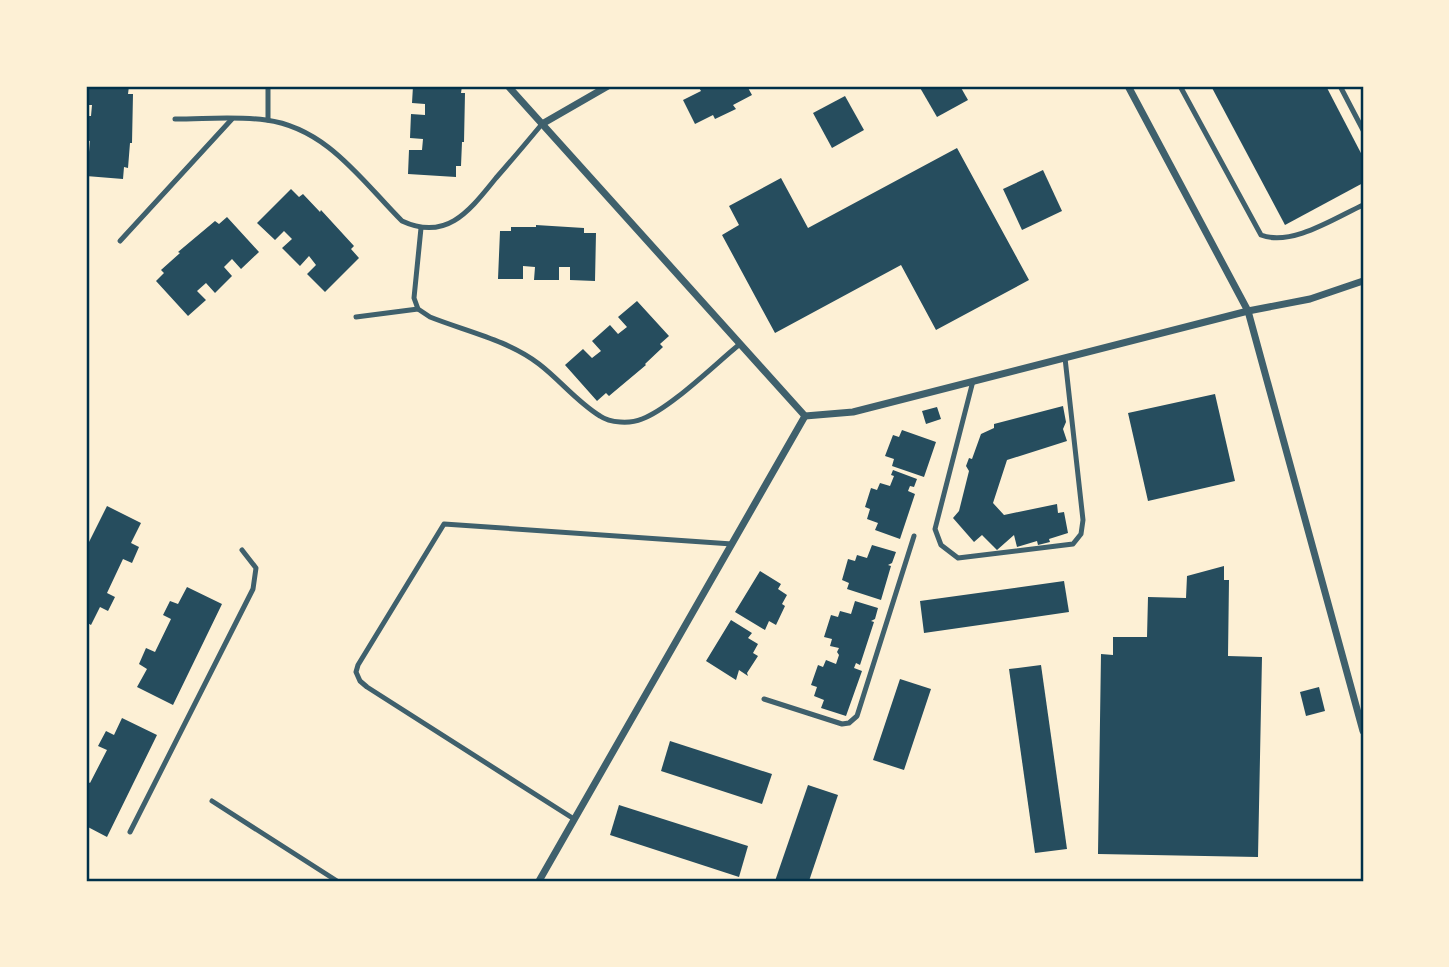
<svg xmlns="http://www.w3.org/2000/svg" width="1449" height="967" font-family="'DejaVu Sans',sans-serif">
  <style>
    .building { fill: #264d5e }
    .lines { fill: none; stroke-linecap: round; stroke-linejoin: round }
    .service { stroke: #3f606c; stroke-width: 5 }
    .minor { stroke: #3f606c; stroke-width: 7 }
    .neatline { fill: none; stroke: #003049; stroke-width: 2.5 }
  </style>
  <rect width="100%" height="100%" fill="#fdf0d5"/>
  <g class="building">
    <path d="M86,86H129L128,94H133L132,143H130L128,168L124,167L123,179L86,176V152H89L90,141L86,140V116H91L92,105H86Z"/>
    <path d="M413,86H462L461,93H465L464,142H462L461,166H456V177L408,174L409,150H422L423,139L410,138L411,114L425,115V104L412,103Z"/>
    <path d="M698,86H747L752,95L733,105L736,109L715,119L713,115L695,124L683,100L701,91Z"/>
    <path d="M919,86H960L968,100L937,117Z"/>
    <path d="M1211,86H1326L1363,157V183L1285,225Z"/>
    <path d="M845,96L864,130L832,148L813,113Z"/>
    <path d="M957,148L1029,280L936,330L901,265L775,333L722,235L739,225L729,206L781,178L808,228Z"/>
    <path d="M1043,170L1062,211L1022,230L1003,189Z"/>
    <path d="M291,189L299,197L303,194L320,212L321,210L354,246L351,249L359,258L325,292L307,274L316,265L309,256L300,266L282,248L292,239L284,231L275,240L257,223Z"/>
    <path d="M227,217L259,252L241,269L232,259L224,267L232,276L215,293L206,283L197,291L206,300L188,316L156,281L164,273L161,270L180,253L178,252L215,221L219,224Z"/>
    <path d="M536,225L584,228V233H596L595,281L570,280V267H559V280H534L535,267L523,266V279H498L500,231H511V227H536Z"/>
    <path d="M637,301L669,336L660,344L663,347L645,364L646,365L609,396L606,393L597,401L565,365L583,349L592,358L601,351L592,341L610,325L618,334L627,327L618,317Z"/>
    <path d="M1215,394L1235,481L1148,501L1128,413Z"/>
    <path d="M1063,406L1066,422L1063,429L1067,441L1007,460L993,503L1004,515L1057,504L1058,513L1064,512L1068,533L1049,539L1050,542L1038,545L1037,541L1017,547L1014,535L997,550L982,535L974,542L953,518L959,511L969,471L966,466L969,458L972,459L981,434L994,428V424Z"/>
    <path d="M937,407L941,419L926,424L922,411Z"/>
    <path d="M902,430L936,442L924,477L892,466L894,459L885,456L893,435L899,437Z"/>
    <path d="M893,470L917,479L914,487L910,486L908,491L915,494L900,539L875,530L878,523L867,519L870,509L865,507L871,488L877,490L880,483L890,486L894,476L891,475Z"/>
    <path d="M107,506L141,523L131,543L139,547L132,563L123,559L107,593L115,597L108,611L100,607L91,625L86,622V548Z"/>
    <path d="M872,545L896,552L892,563L888,565L891,566L881,600L847,589L849,583L842,580L848,559L855,561L857,555L867,558Z"/>
    <path d="M1224,566V580H1229L1228,656L1262,657L1258,857L1098,854L1101,654L1113,655V637H1147L1148,597L1186,598L1187,576Z"/>
    <path d="M760,571L781,584L778,589L787,595L782,604L785,606L776,625L769,621L765,630L735,612Z"/>
    <path d="M1064,581L1069,612L924,633L920,601Z"/>
    <path d="M187,587L222,604L173,705L137,687L147,669L139,664L146,648L155,652L171,619L163,615L170,601L178,604Z"/>
    <path d="M855,601L878,608L875,619L871,621L874,622L860,665L856,663L854,668L862,671L846,716L821,708L824,700L814,696L817,687L811,685L818,665L823,667L826,660L836,664L839,655L837,652L839,648L830,646L832,639L824,637L831,615L838,617L840,611L851,614Z"/>
    <path d="M731,620L752,633L748,638L758,644L753,653L758,656L747,673L748,676L739,670L736,680L706,661Z"/>
    <path d="M1041,665L1067,849L1035,853L1009,669Z"/>
    <path d="M900,679L931,689L904,770L873,760Z"/>
    <path d="M1319,687L1325,711L1306,716L1300,692Z"/>
    <path d="M122,718L157,735L107,837L86,826V781L90,783L107,750L98,746L106,731L114,735Z"/>
    <path d="M670,741L772,774L762,804L661,771Z"/>
    <path d="M808,785L838,795L809,881H775Z"/>
    <path d="M619,805L748,846L739,877L610,835Z"/>
  </g>
  <g class="lines">
    <g class="service">
      <path d="M1180,86L1261,235C1291,247 1335,218 1363,205"/>
      <path d="M1340,86L1363,130"/>
      <path d="M175,119C205,119 237,116 266,120C327,128 362,181 402,221C447,242 470,210 496,178C512,160 527,142 542,124"/>
      <path d="M268,120V86"/>
      <path d="M421,228L414,298L418,309L430,317C465,331 508,340 539,364C560,380 577,402 600,416C610,423 630,424 642,419C671,408 715,364 740,344"/>
      <path d="M120,241L232,119"/>
      <path d="M356,317L418,309"/>
      <path d="M973,381L935,529L941,545L958,558L1073,544L1081,534L1083,520L1065,358"/>
      <path d="M764,699L842,724L849,723L857,716L914,536"/>
      <path d="M212,801L337,881"/>
      <path d="M574,819L367,687L360,681L356,672L358,665L444,524L732,544"/>
      <path d="M130,832L253,589L256,568L242,550"/>
    </g>
    <g class="minor">
      <path d="M508,86L805,416L853,412L1248,311L1310,299L1363,281"/>
      <path d="M1128,86L1248,311L1363,731"/>
      <path d="M542,124L608,86"/>
      <path d="M539,881L805,416"/>
    </g>
  </g>
  <rect width="1449" height="967" fill="none" stroke="#fdf0d5" stroke-width="175"/>
  <rect x="88" y="88" width="1274" height="792" class="neatline"/>
</svg>
